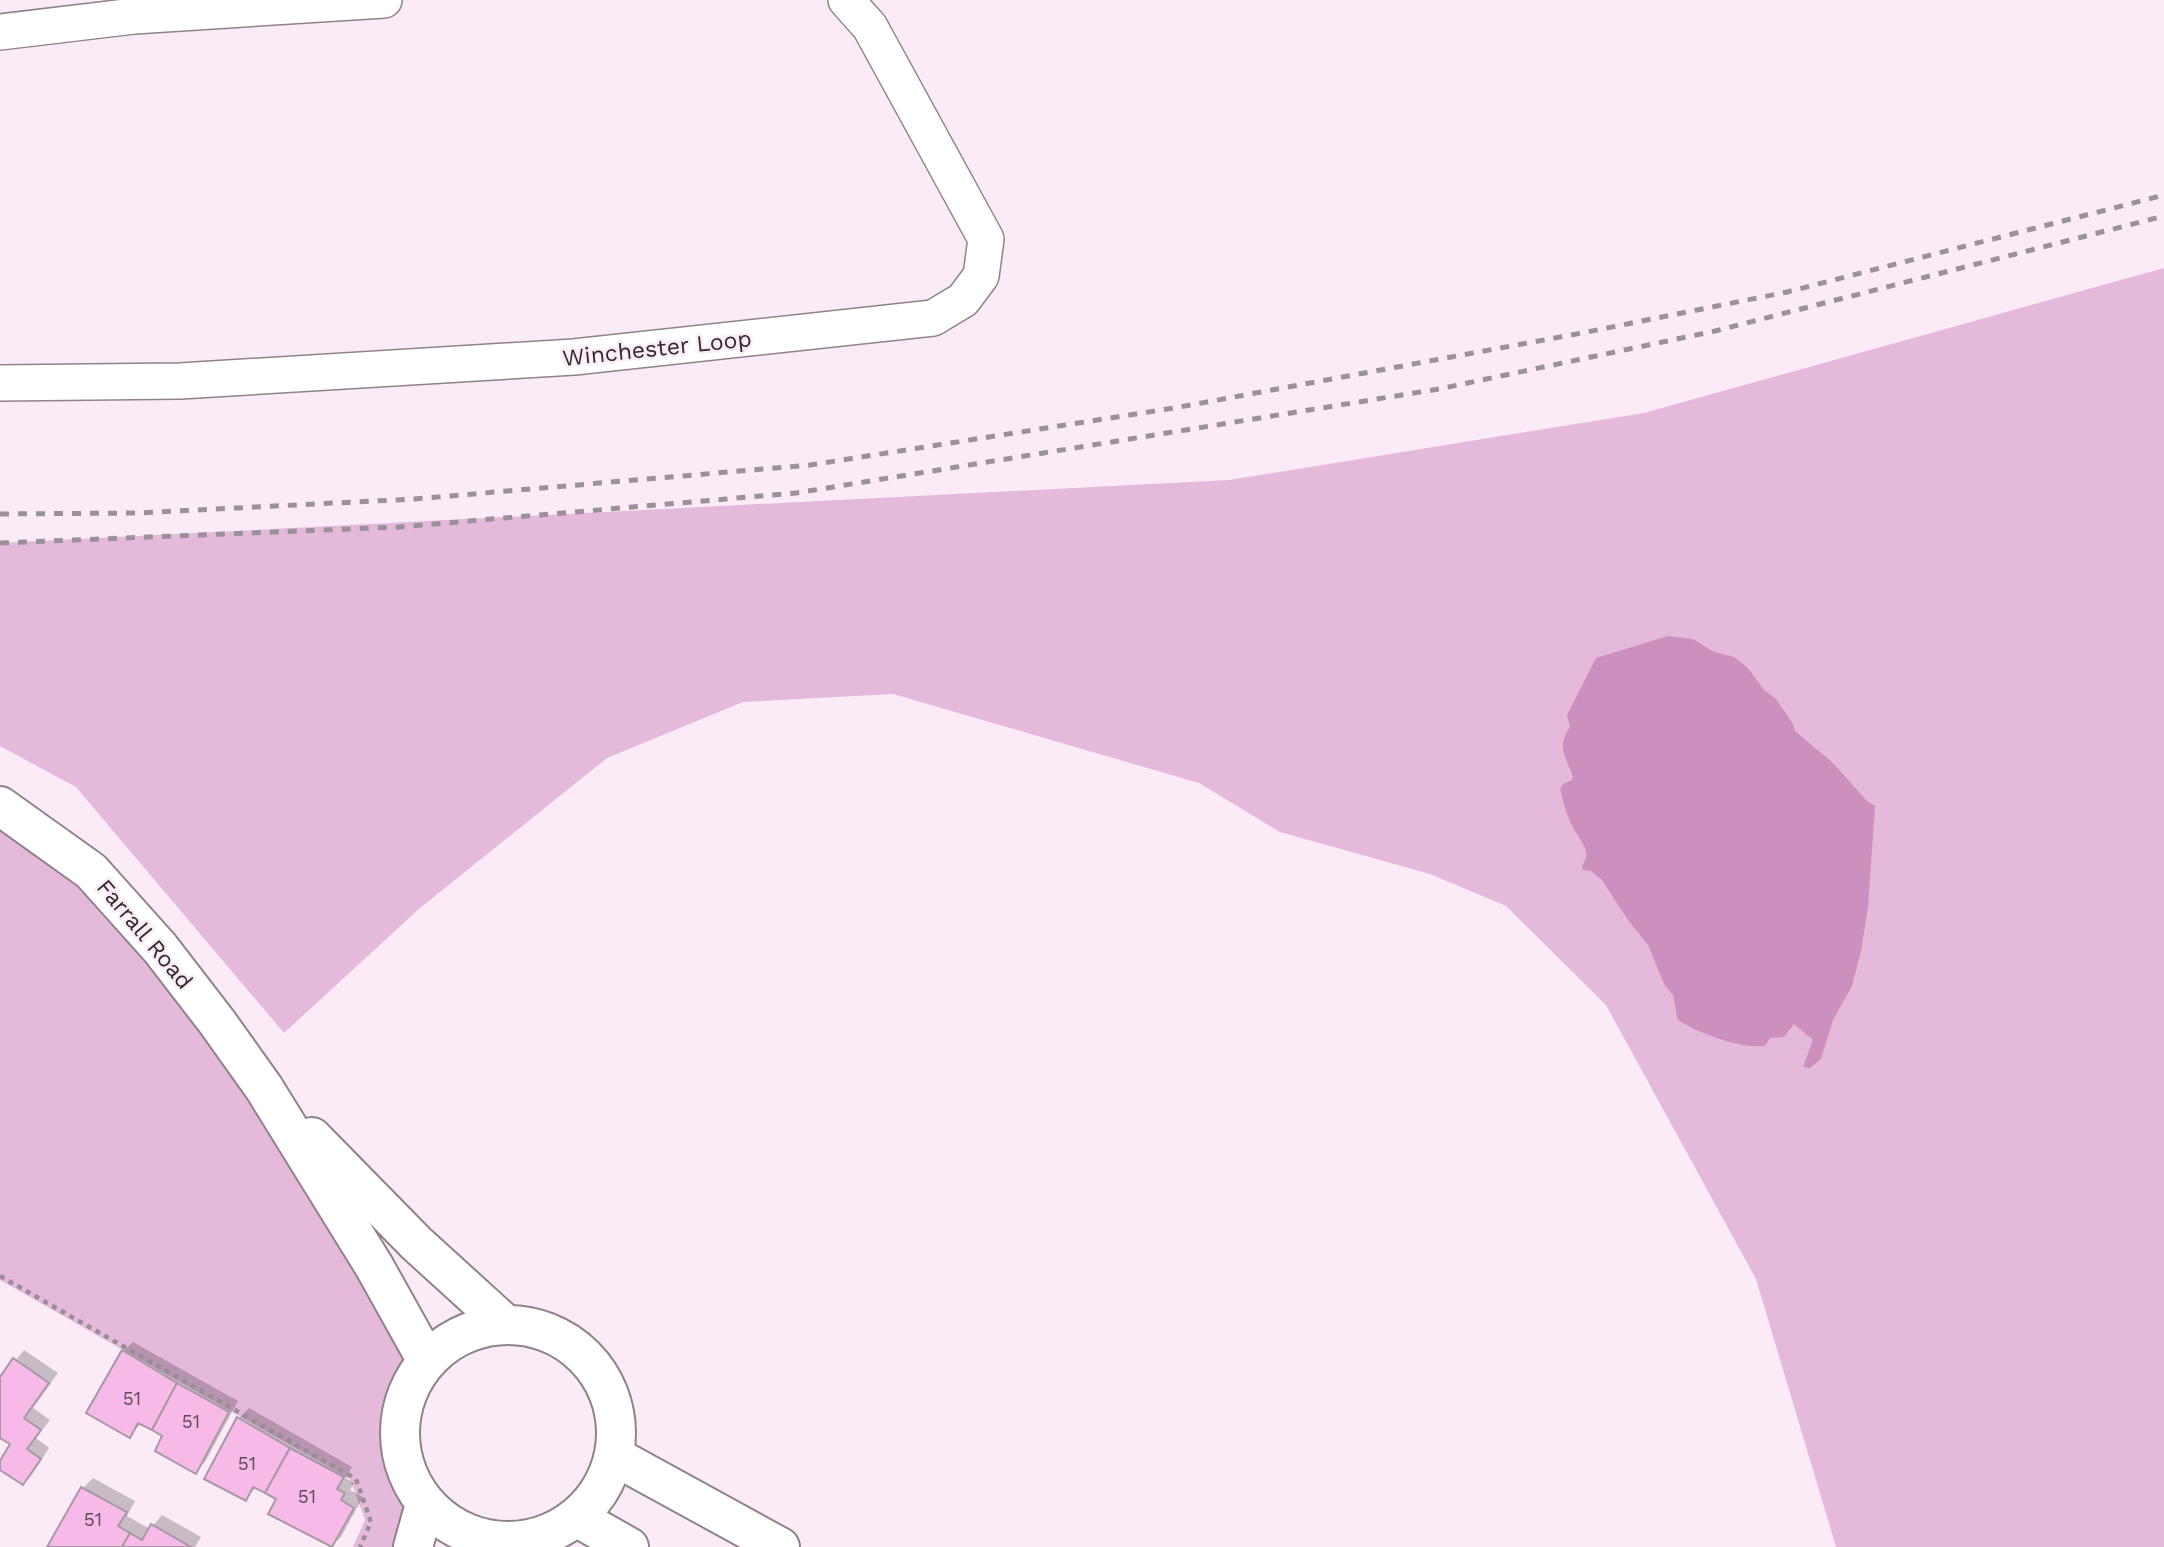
<svg xmlns="http://www.w3.org/2000/svg" width="2164" height="1547" font-family="'Work Sans',sans-serif">
  <style>
    .green { fill: #e5b9da }
    .water { fill: #cb90bd }
    .shadow { fill: #0003 }
    .building { fill: #f7bae8; stroke: #a799a3; stroke-width: 2 }
    .lines { fill: none; stroke-linecap: round; stroke-linejoin: round }
    .minor-casing { stroke: #90828c; stroke-width: 38 }
    .tertiary-casing { stroke: #90828c; stroke-width: 42 }
    .secondary-casing { stroke: #90828c; stroke-width: 42 }
    .path { stroke: #988e96; stroke-width: 4.5; stroke-dasharray: 5 5; stroke-linecap: butt }
    .minor { stroke: #fff; stroke-width: 35 }
    .tertiary { stroke: #fff; stroke-width: 38 }
    .secondary { stroke: #fff; stroke-width: 38 }
    .rail { stroke: #9b9199; stroke-width: 5; stroke-dasharray: 9 9; stroke-linecap: butt }
    .labels { text-anchor: middle; stroke-width: 5; stroke-linejoin: round; paint-order: stroke }
    .number-label { font-size: 19px; fill: #604d5c }
    .street-label { font-size: 23px; fill: #2e292d; stroke: #faebf6 }
  </style>
  <rect width="100%" height="100%" fill="#faebf6"/>
  <g class="green">
    <path d="M2164,268V1547H1836L1756,1279L1606,1005L1506,906L1430,874L1280,832L1199,783L893,694L743,702L607,758L420,908L284,1033L76,787L0,746V543L1229,480L1644,413Z"/>
    <path d="M0,807L217,1022L427,1361C421,1370 413,1379 409,1389C390,1431 402,1467 425,1504L413,1547H353L365,1520L350,1479L0,1280Z"/>
  </g>
  <path class="water" d="M1668,636L1693,639L1714,652L1734,657L1748,668L1764,690L1776,699L1793,724L1795,731L1833,763L1866,800L1875,806L1868,907L1861,951L1852,986L1833,1020L1821,1059L1810,1068L1803,1067L1813,1040L1794,1024L1784,1037L1770,1038L1765,1046C1741,1049 1698,1033 1678,1020L1673,995L1665,986L1648,945L1628,920L1602,880L1591,871L1583,870L1582,866C1592,851 1582,844 1575,831C1568,820 1563,802 1560,789L1563,784L1572,780L1573,777C1566,756 1556,748 1570,727L1567,715L1596,658Z"/>
  <g class="shadow">
    <path d="M133,1342L238,1401L205,1462L195,1471L165,1436L141,1423L130,1436L123,1351Z"/>
    <path d="M24,1350L58,1373L33,1408L50,1420L36,1438L49,1448L33,1473L23,1483L0,1468V1464L13,1444L0,1435V1380Z"/>
    <path d="M249,1408L352,1467L346,1478L354,1483L350,1490L363,1497L341,1537L331,1546L279,1498L257,1487L245,1499L206,1478L239,1418Z"/>
    <path d="M93,1478L135,1501L127,1516L150,1529L162,1515L201,1537L195,1547L49,1546L83,1488Z"/>
  </g>
  <g class="building">
    <path d="M122,1350L177,1383L152,1430L138,1423L130,1438L86,1413Z"/>
    <path d="M13,1358L49,1383L24,1418L41,1430L27,1449L41,1459L23,1485L0,1470V1461L10,1444L0,1438V1377Z"/>
    <path d="M177,1383L229,1412L196,1474L155,1451L162,1436L152,1430Z"/>
    <path d="M237,1417L290,1448L265,1493L253,1487L246,1501L204,1479Z"/>
    <path d="M290,1448L344,1477L337,1489L345,1493L341,1500L354,1508L332,1547L268,1514L276,1499L265,1493Z"/>
    <path d="M81,1487L127,1512L118,1526L130,1533L122,1547H47Z"/>
    <path d="M151,1524L191,1547H122L130,1533L142,1540Z"/>
  </g>
  <g class="lines">
    <defs>
      <g id="minor">
        <path d="M0,32L134,16L384,0"/>
        <path d="M0,383L180,381L574,357L933,318L963,300L981,276L986,239L870,27L846,0"/>
      </g>
      <g id="tertiary">
        <path d="M413,1547L425,1504"/>
        <path d="M496,1547L500,1542"/>
      </g>
      <g id="secondary">
        <path d="M0,806L91,871L160,948L217,1022L264,1088L374,1266L427,1361"/>
        <path d="M312,1137L416,1243L505,1324"/>
        <circle cx="508" cy="1433" r="108"/>
        <path d="M614,1456L780,1547"/>
        <path d="M576,1517L629,1547"/>
      </g>
    </defs>
    <use href="#minor" class="minor-casing"/>
    <use href="#tertiary" class="tertiary-casing"/>
    <use href="#secondary" class="secondary-casing"/>
    <path class="path" d="M0,1276L356,1479L371,1522L360,1547"/>
    <use href="#minor" class="minor"/>
    <use href="#tertiary" class="tertiary"/>
    <use href="#secondary" class="secondary"/>
    <g class="rail">
      <path d="M0,514L137,513L414,499L810,465L1174,408L1582,333L1787,292L2164,195"/>
      <path d="M0,543L399,527L796,493L1439,389L1715,331L2164,216"/>
    </g>
  </g>
  <g class="labels">
    <g class="number-label">
      <text x="132" y="1405">51</text>
      <text x="191" y="1428">51</text>
      <text x="247" y="1470">51</text>
      <text x="307" y="1503">51</text>
      <text x="93" y="1526">51</text>
    </g>
    <g class="street-label">
      <text transform="translate(657 348) rotate(-6)" y="8">Winchester Loop</text>
      <text transform="translate(145 934) rotate(50)" y="8">Farrall Road</text>
    </g>
  </g>
</svg>
